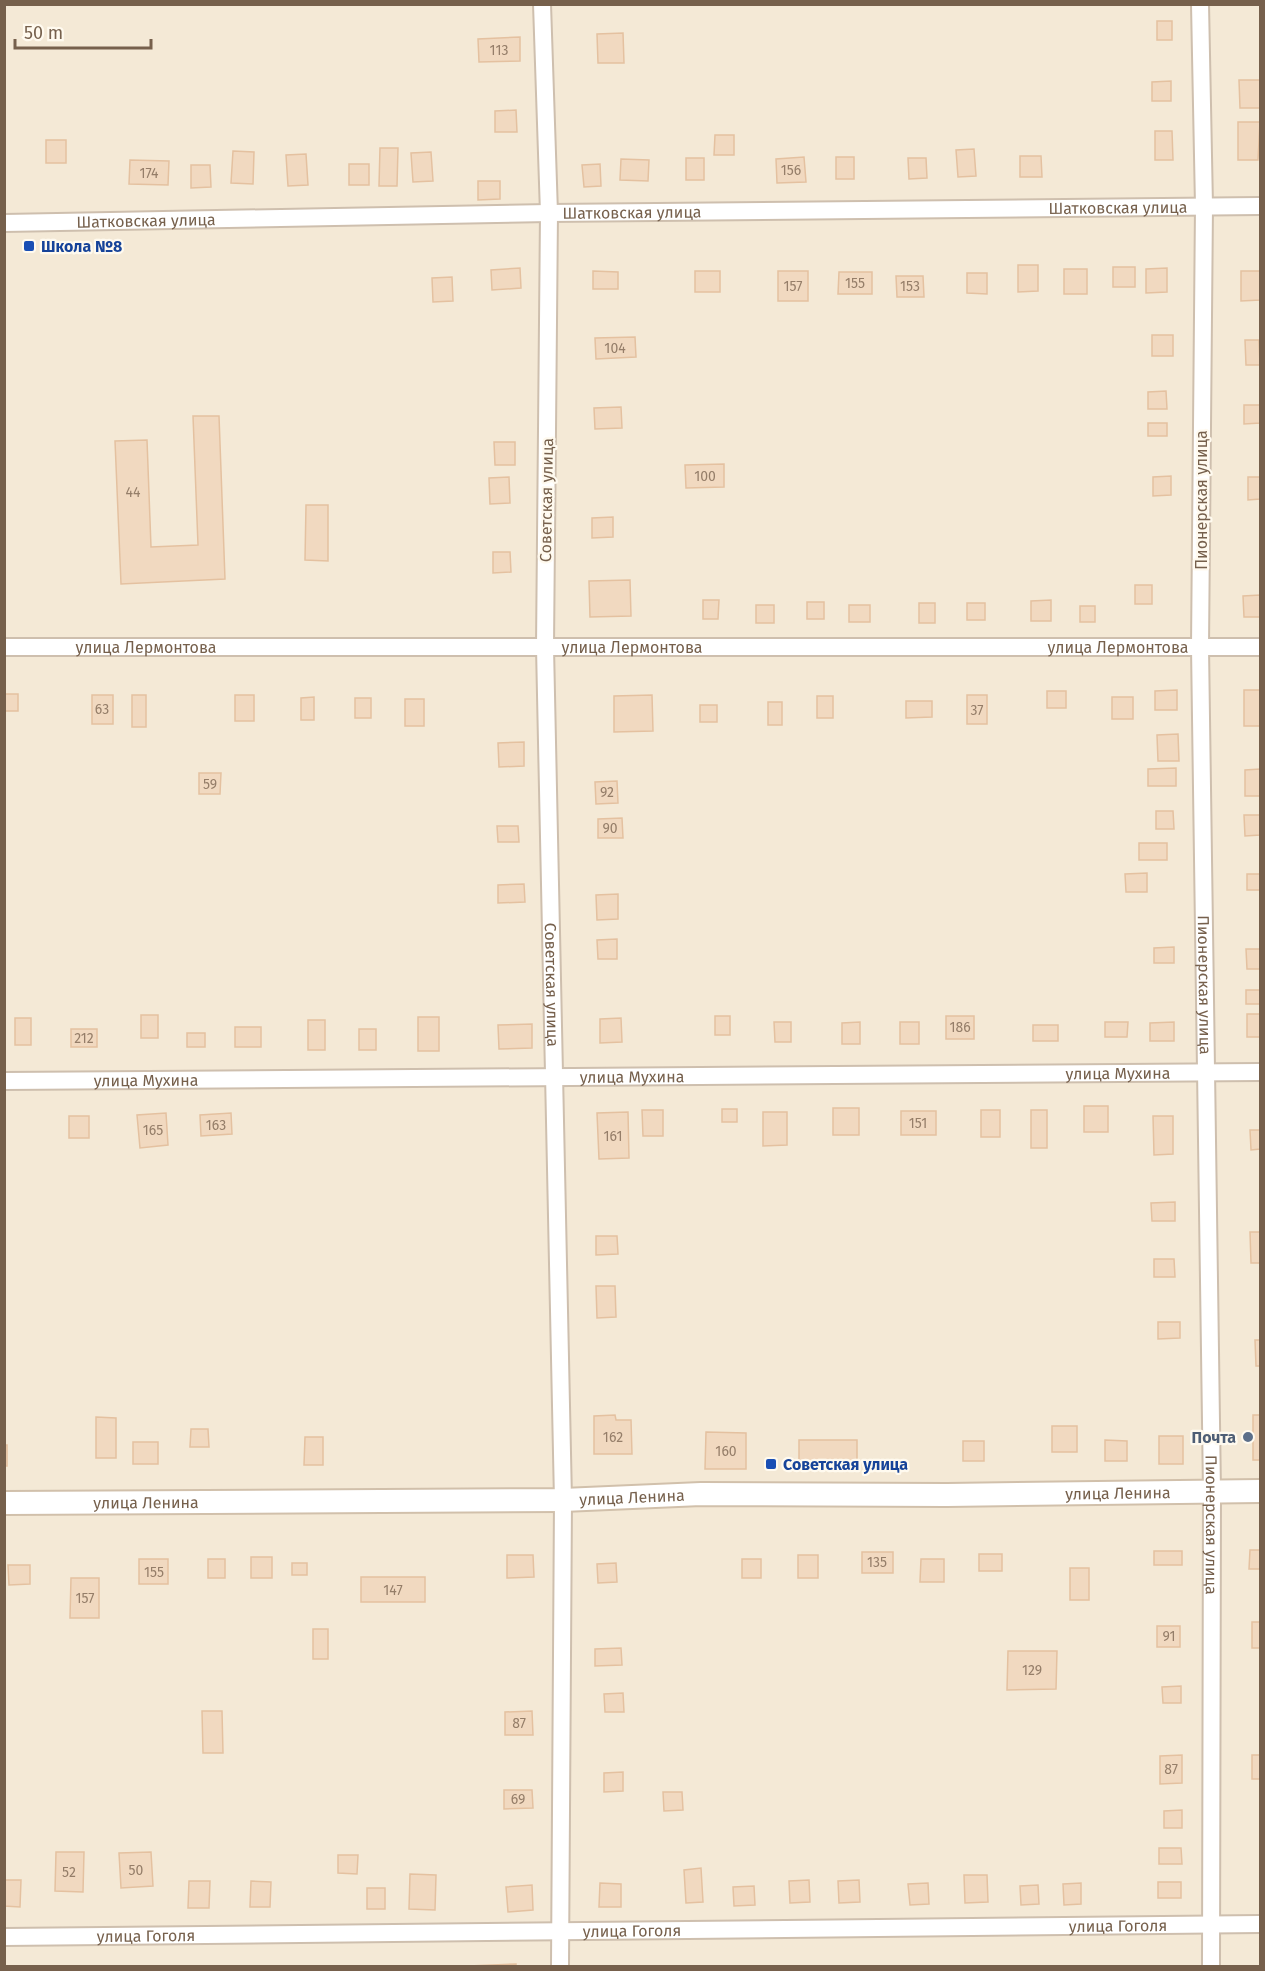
<svg xmlns="http://www.w3.org/2000/svg" width="1265" height="1971" font-family="'Fira Sans',sans-serif">
  <style>
    .residential { fill: #f4e9d6 }
    .building { fill: #f1d9c0; stroke: #e4c1a0; stroke-width: 1.5 }
    .lines { fill: none; stroke-linecap: round; stroke-linejoin: round }
    .street-casing { stroke: #cebfae; stroke-width: 20 }
    .secondary-casing { stroke: #d1c0ab; stroke-width: 26 }
    .street { stroke: #fff; stroke-width: 16 }
    .secondary { stroke: #fff; stroke-width: 22 }
    .transit-dot { fill: #1a4fb4; stroke: #fffaef; stroke-width: 2 }
    .service-dot { fill: #5c6f8a; stroke: #fffaef; stroke-width: 2 }
    .labels { text-anchor: middle; stroke-width: 4.5; stroke-linejoin: round; paint-order: stroke }
    .number-label { font-size: 14px; fill: #957e69 }
    .street-label { font-size: 16px; fill: #76604c; stroke: #fffaef }
    .transit-label { font-size: 16px; font-weight: bold; fill: #164399; stroke: #fffaef; text-anchor: start }
    .service-label { font-size: 16px; font-weight: bold; fill: #4e5e75; stroke: #fffaef; text-anchor: end }
  </style>
  <rect width="100%" height="100%" fill="#fcf7e8"/>
  <rect class="residential" x="5" y="5" width="1255" height="1961"/>
  <g class="building">
    <rect x="1157" y="21" width="15" height="19"/>
    <path d="M623,33L624,63H598L597,34Z"/>
    <path d="M520,37V61L479,62L478,39Z"/>
    <path d="M1239,80H1260V108H1240Z"/>
    <path d="M1171,81V101H1152V82Z"/>
    <path d="M516,110L517,132H495V111Z"/>
    <path d="M1238,122H1260L1258,160H1238Z"/>
    <path d="M1155,131H1172L1173,160H1155Z"/>
    <path d="M715,135H734V155H714Z"/>
    <rect x="46" y="140" width="20" height="23"/>
    <path d="M380,148H398L397,186H379Z"/>
    <path d="M974,149L976,176L958,177L956,150Z"/>
    <path d="M233,151L254,152L253,184L231,183Z"/>
    <path d="M431,152L433,181L413,182L411,153Z"/>
    <path d="M306,154L308,185L288,186L286,155Z"/>
    <path d="M1020,156H1041L1042,177H1020Z"/>
    <path d="M804,157L806,182L777,183L776,159Z"/>
    <rect x="836" y="157" width="18" height="22"/>
    <rect x="686" y="158" width="18" height="22"/>
    <path d="M908,158H926L927,178L909,179Z"/>
    <path d="M621,159L649,160L648,181L620,180Z"/>
    <path d="M130,160L169,161L168,185L129,184Z"/>
    <rect x="349" y="164" width="20" height="21"/>
    <path d="M600,164L601,186L584,187L582,165Z"/>
    <path d="M191,165H210L211,187L191,188Z"/>
    <path d="M478,181H500V199L478,200Z"/>
    <path d="M1018,265H1038V291L1018,292Z"/>
    <rect x="1113" y="267" width="22" height="20"/>
    <path d="M520,268L521,288L492,290L491,270Z"/>
    <path d="M1167,268V292L1146,293V269Z"/>
    <rect x="1064" y="269" width="23" height="25"/>
    <path d="M593,271L618,272V289H593Z"/>
    <rect x="695" y="271" width="25" height="21"/>
    <rect x="778" y="271" width="30" height="30"/>
    <path d="M1241,271H1260V300L1241,301Z"/>
    <path d="M839,272H872V294H838Z"/>
    <path d="M967,273H987V294L967,293Z"/>
    <path d="M896,276H923L924,297H897Z"/>
    <path d="M452,277L453,301L433,302L432,278Z"/>
    <rect x="1152" y="335" width="21" height="21"/>
    <path d="M635,337L636,357L596,359L595,338Z"/>
    <path d="M1245,340H1259L1260,365H1246Z"/>
    <path d="M1166,391L1167,409H1148V392Z"/>
    <path d="M1244,405H1260V423L1244,424Z"/>
    <path d="M621,407L622,428L595,429L594,408Z"/>
    <path d="M193,416H219L225,579L121,584L115,441L147,440L151,547L198,545Z"/>
    <rect x="1148" y="423" width="19" height="13"/>
    <path d="M494,442H515V465H495Z"/>
    <path d="M724,464V487L686,488L685,465Z"/>
    <path d="M1171,476V495L1153,496V477Z"/>
    <path d="M509,477L510,503L490,504L489,478Z"/>
    <path d="M1248,477H1260V499L1248,500Z"/>
    <path d="M306,505H328V561L305,560Z"/>
    <path d="M613,517V537L592,538V518Z"/>
    <path d="M493,552H510L511,572L493,573Z"/>
    <path d="M630,580L631,616L590,617L589,581Z"/>
    <rect x="1135" y="585" width="17" height="19"/>
    <path d="M1260,595V617H1244L1243,596Z"/>
    <path d="M703,600H719L718,619H703Z"/>
    <path d="M1051,600V621H1031V601Z"/>
    <rect x="807" y="602" width="17" height="17"/>
    <rect x="919" y="603" width="16" height="20"/>
    <rect x="967" y="603" width="18" height="17"/>
    <rect x="756" y="605" width="18" height="18"/>
    <rect x="849" y="605" width="21" height="17"/>
    <rect x="1080" y="606" width="15" height="16"/>
    <path d="M1177,690V710H1155V691Z"/>
    <rect x="1244" y="690" width="16" height="36"/>
    <rect x="1047" y="691" width="19" height="17"/>
    <rect x="4" y="694" width="14" height="17"/>
    <rect x="92" y="695" width="21" height="29"/>
    <rect x="132" y="695" width="14" height="32"/>
    <rect x="235" y="695" width="19" height="26"/>
    <path d="M652,695L653,731L614,732V696Z"/>
    <rect x="967" y="695" width="20" height="29"/>
    <rect x="817" y="696" width="16" height="22"/>
    <path d="M314,697V720H301V698Z"/>
    <rect x="1112" y="697" width="21" height="22"/>
    <rect x="355" y="698" width="16" height="20"/>
    <rect x="405" y="699" width="19" height="27"/>
    <path d="M906,701H932V717L906,718Z"/>
    <rect x="768" y="702" width="14" height="23"/>
    <rect x="700" y="705" width="17" height="17"/>
    <path d="M1178,734L1179,761H1158L1157,735Z"/>
    <path d="M524,742V766L499,767L498,743Z"/>
    <path d="M1176,768V786H1148V769Z"/>
    <path d="M1260,769V796H1245V770Z"/>
    <path d="M199,773H221L220,794H199Z"/>
    <path d="M617,781L618,803L596,804L595,782Z"/>
    <path d="M1156,811H1173L1174,829H1156Z"/>
    <path d="M1244,815H1260V835L1245,836Z"/>
    <path d="M622,818L623,838H598V819Z"/>
    <path d="M497,826H518L519,842H498Z"/>
    <rect x="1139" y="843" width="28" height="17"/>
    <path d="M1147,873V892H1126L1125,874Z"/>
    <rect x="1247" y="874" width="13" height="16"/>
    <path d="M524,884L525,902L498,903V885Z"/>
    <path d="M618,894V919L597,920L596,895Z"/>
    <path d="M617,939V959H598L597,940Z"/>
    <path d="M1174,947V963H1154V948Z"/>
    <path d="M1246,949H1260V969H1247Z"/>
    <rect x="1246" y="990" width="14" height="14"/>
    <rect x="1247" y="1014" width="13" height="23"/>
    <rect x="141" y="1015" width="17" height="23"/>
    <rect x="715" y="1016" width="15" height="19"/>
    <rect x="946" y="1016" width="28" height="23"/>
    <rect x="418" y="1017" width="21" height="34"/>
    <rect x="15" y="1018" width="16" height="27"/>
    <path d="M621,1018L622,1042L600,1043V1019Z"/>
    <rect x="308" y="1020" width="17" height="30"/>
    <path d="M774,1022H791V1042H775Z"/>
    <path d="M860,1022V1044H842V1023Z"/>
    <rect x="900" y="1022" width="19" height="22"/>
    <path d="M1105,1022H1128L1127,1037H1105Z"/>
    <path d="M1174,1022V1041H1150V1023Z"/>
    <path d="M532,1024V1048L499,1049L498,1025Z"/>
    <rect x="1033" y="1025" width="25" height="16"/>
    <rect x="235" y="1027" width="26" height="20"/>
    <rect x="71" y="1029" width="26" height="18"/>
    <rect x="359" y="1029" width="17" height="21"/>
    <rect x="187" y="1033" width="18" height="14"/>
    <rect x="1084" y="1106" width="24" height="26"/>
    <rect x="833" y="1108" width="26" height="27"/>
    <rect x="722" y="1109" width="15" height="13"/>
    <path d="M642,1110H663V1136H643Z"/>
    <rect x="981" y="1110" width="19" height="27"/>
    <rect x="1031" y="1110" width="16" height="38"/>
    <rect x="901" y="1111" width="35" height="24"/>
    <path d="M628,1112L629,1158L599,1159L597,1113Z"/>
    <path d="M763,1112H787V1145L763,1146Z"/>
    <path d="M166,1113L168,1145L140,1148L137,1115Z"/>
    <path d="M231,1113L232,1134L201,1136L200,1115Z"/>
    <rect x="69" y="1116" width="20" height="22"/>
    <path d="M1153,1116H1173V1154L1154,1155Z"/>
    <path d="M1250,1130H1260V1149L1251,1150Z"/>
    <path d="M1175,1202V1221H1152L1151,1203Z"/>
    <path d="M1250,1232H1260V1263H1251Z"/>
    <path d="M596,1236H617L618,1254L596,1255Z"/>
    <path d="M1154,1259H1174L1175,1277H1154Z"/>
    <path d="M596,1286H615L616,1317L597,1318Z"/>
    <path d="M1158,1322H1180V1338L1158,1339Z"/>
    <path d="M1255,1340H1260V1366H1256Z"/>
    <path d="M615,1415L616,1420H631L632,1454H594V1416Z"/>
    <rect x="1253" y="1415" width="7" height="45"/>
    <path d="M96,1417L116,1418V1458H96Z"/>
    <rect x="1052" y="1426" width="25" height="26"/>
    <path d="M191,1429H208L209,1447H190Z"/>
    <path d="M706,1432L746,1433V1469H705Z"/>
    <rect x="1159" y="1436" width="24" height="28"/>
    <path d="M305,1437H323V1465H304Z"/>
    <path d="M799,1440H857V1463L799,1462Z"/>
    <path d="M1105,1440L1127,1441V1461H1105Z"/>
    <rect x="963" y="1441" width="21" height="20"/>
    <rect x="133" y="1442" width="25" height="22"/>
    <rect x="4" y="1445" width="3" height="21"/>
    <path d="M1250,1550H1260V1569H1249Z"/>
    <rect x="1154" y="1551" width="28" height="14"/>
    <rect x="862" y="1552" width="31" height="21"/>
    <rect x="979" y="1554" width="23" height="17"/>
    <path d="M507,1555H533L534,1577L507,1578Z"/>
    <rect x="798" y="1555" width="20" height="23"/>
    <rect x="251" y="1557" width="21" height="21"/>
    <rect x="139" y="1559" width="29" height="25"/>
    <rect x="208" y="1559" width="17" height="19"/>
    <rect x="742" y="1559" width="19" height="19"/>
    <path d="M921,1559H944V1582H920Z"/>
    <rect x="292" y="1563" width="15" height="12"/>
    <path d="M616,1563L617,1582L598,1583L597,1564Z"/>
    <path d="M8,1565H30V1584L9,1585Z"/>
    <rect x="1070" y="1568" width="19" height="32"/>
    <rect x="361" y="1577" width="64" height="25"/>
    <path d="M71,1578H99V1618H70Z"/>
    <rect x="1252" y="1622" width="8" height="26"/>
    <rect x="1157" y="1626" width="23" height="21"/>
    <rect x="313" y="1629" width="15" height="30"/>
    <path d="M621,1648L622,1665L595,1666V1649Z"/>
    <path d="M1008,1651H1057L1056,1689L1007,1690Z"/>
    <path d="M1181,1686V1703H1163L1162,1687Z"/>
    <path d="M623,1693L624,1712H605L604,1694Z"/>
    <path d="M202,1711H222L223,1753H203Z"/>
    <path d="M532,1711L533,1735H505V1712Z"/>
    <path d="M1182,1755V1783L1160,1784V1756Z"/>
    <rect x="1252" y="1755" width="8" height="24"/>
    <path d="M623,1772V1791L604,1792V1773Z"/>
    <path d="M504,1790H532L533,1808L504,1809Z"/>
    <path d="M663,1792H682L683,1810L664,1811Z"/>
    <path d="M1182,1810V1828H1164V1811Z"/>
    <path d="M1159,1848H1181L1182,1864H1159Z"/>
    <path d="M56,1852H84L83,1892L55,1891Z"/>
    <path d="M151,1852L153,1886L121,1888L119,1853Z"/>
    <path d="M338,1855H358L357,1874L338,1873Z"/>
    <path d="M701,1868L703,1902L686,1903L684,1870Z"/>
    <path d="M410,1874L436,1875L435,1910L409,1909Z"/>
    <path d="M964,1875H987L988,1902L965,1903Z"/>
    <path d="M4,1880H21L20,1907L4,1906Z"/>
    <path d="M809,1880L810,1902L790,1903L789,1881Z"/>
    <path d="M859,1880L860,1902L839,1903L838,1881Z"/>
    <path d="M189,1881H210L209,1908H188Z"/>
    <path d="M251,1881L271,1882L270,1907H250Z"/>
    <rect x="1158" y="1882" width="23" height="16"/>
    <path d="M600,1883L621,1884V1907H599Z"/>
    <path d="M928,1883L929,1904L910,1905L908,1884Z"/>
    <path d="M1081,1883V1904L1064,1905L1063,1884Z"/>
    <path d="M532,1885L533,1910L508,1912L506,1887Z"/>
    <path d="M1038,1885L1039,1904L1021,1905L1020,1886Z"/>
    <path d="M754,1886L755,1905L734,1906L733,1887Z"/>
    <rect x="367" y="1888" width="18" height="21"/>
    <path d="M516,1964V1966H468Z"/>
  </g>
  <g class="lines">
    <defs>
      <g id="street">
        <path id="s1" d="M542,4L549,213L545,647L563,1500L560,1966"/>
        <path id="s2" d="M1200,4L1204,206L1200,647L1212,1492L1211,1966"/>
        <path id="s3" d="M4,223L549,213L1260,206"/>
        <path id="s4" d="M4,647H1260"/>
        <path id="s5" d="M4,1081L1260,1072"/>
        <path id="s6" d="M4,1937L1260,1924"/>
      </g>
      <g id="secondary">
        <path id="s7" d="M4,1503L563,1500L701,1494L947,1495L1260,1491"/>
      </g>
    </defs>
    <use href="#street" class="street-casing"/>
    <use href="#secondary" class="secondary-casing"/>
    <use href="#street" class="street"/>
    <use href="#secondary" class="secondary"/>
  </g>
  <g class="transit-dot">
    <rect x="23" y="240" width="12" height="12" rx="3"/>
    <rect x="765" y="1458" width="12" height="12" rx="3"/>
  </g>
  <circle class="service-dot" cx="1248" cy="1437" r="6"/>
  <g class="labels">
    <g class="number-label">
      <text x="499" y="55">113</text>
      <text x="791" y="175">156</text>
      <text x="149" y="178">174</text>
      <text x="855" y="288">155</text>
      <text x="793" y="291">157</text>
      <text x="910" y="291">153</text>
      <text x="615" y="353">104</text>
      <text x="705" y="481">100</text>
      <text x="133" y="497">44</text>
      <text x="102" y="714">63</text>
      <text x="977" y="715">37</text>
      <text x="210" y="789">59</text>
      <text x="607" y="797">92</text>
      <text x="610" y="833">90</text>
      <text x="960" y="1032">186</text>
      <text x="84" y="1043">212</text>
      <text x="918" y="1128">151</text>
      <text x="216" y="1130">163</text>
      <text x="153" y="1135">165</text>
      <text x="613" y="1141">161</text>
      <text x="613" y="1442">162</text>
      <text x="726" y="1456">160</text>
      <text x="877" y="1567">135</text>
      <text x="154" y="1577">155</text>
      <text x="393" y="1595">147</text>
      <text x="85" y="1603">157</text>
      <text x="1169" y="1641">91</text>
      <text x="1032" y="1675">129</text>
      <text x="519" y="1728">87</text>
      <text x="1171" y="1774">87</text>
      <text x="518" y="1804">69</text>
      <text x="136" y="1875">50</text>
      <text x="69" y="1877">52</text>
    </g>
    <g class="street-label">
      <text dy="6" stroke="none"><textPath href="#s3" startOffset="1114">Шатковская улица</textPath></text>
      <text dy="6" stroke="none"><textPath href="#s3" startOffset="628">Шатковская улица</textPath></text>
      <text dy="6" stroke="none"><textPath href="#s3" startOffset="142">Шатковская улица</textPath></text>
      <text transform="translate(546 500) rotate(-89)" y="6">Советская улица</text>
      <text transform="translate(1201 500) rotate(-90)" y="6">Пионерская улица</text>
      <text dy="6" stroke="none"><textPath href="#s4" startOffset="142">улица Лермонтова</textPath></text>
      <text dy="6" stroke="none"><textPath href="#s4" startOffset="628">улица Лермонтова</textPath></text>
      <text dy="6" stroke="none"><textPath href="#s4" startOffset="1114">улица Лермонтова</textPath></text>
      <text dy="6" stroke="none"><textPath href="#s1" startOffset="981">Советская улица</textPath></text>
      <text dy="6" stroke="none"><textPath href="#s2" startOffset="981">Пионерская улица</textPath></text>
      <text dy="6" stroke="none"><textPath href="#s5" startOffset="1114">улица Мухина</textPath></text>
      <text dy="6" stroke="none"><textPath href="#s5" startOffset="628">улица Мухина</textPath></text>
      <text dy="6" stroke="none"><textPath href="#s5" startOffset="142">улица Мухина</textPath></text>
      <text dy="6" stroke="none"><textPath href="#s7" startOffset="1114">улица Ленина</textPath></text>
      <text dy="6" stroke="none"><textPath href="#s7" startOffset="628">улица Ленина</textPath></text>
      <text dy="6" stroke="none"><textPath href="#s7" startOffset="142">улица Ленина</textPath></text>
      <text dy="6" stroke="none"><textPath href="#s2" startOffset="1521">Пионерская улица</textPath></text>
      <text dy="6" stroke="none"><textPath href="#s6" startOffset="1114">улица Гоголя</textPath></text>
      <text dy="6" stroke="none"><textPath href="#s6" startOffset="628">улица Гоголя</textPath></text>
      <text dy="6" stroke="none"><textPath href="#s6" startOffset="142">улица Гоголя</textPath></text>
    </g>
    <g class="transit-label">
      <text x="41" y="252">Школа №8</text>
      <text x="783" y="1470">Советская улица</text>
    </g>
    <g class="service-label">
      <text x="1236" y="1443">Почта</text>
    </g>
  </g>
  <rect width="1265" height="1971" fill="none" stroke="#76604c" stroke-width="12"/>
  <path d="M15 39v9h136v-9" fill="none" stroke="#76604c" stroke-width="3"/>
  <text x="24" y="39" font-size="18" fill="#76604c" stroke="#fffaef" stroke-width="4.5" paint-order="stroke">50 m</text>
</svg>
